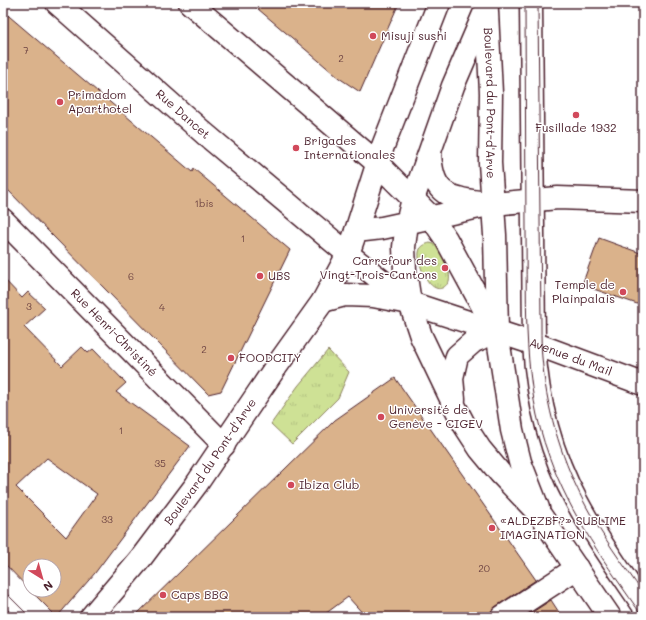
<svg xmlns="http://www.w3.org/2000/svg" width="646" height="620" font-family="Mali,sans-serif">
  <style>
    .grass { fill: url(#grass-tufts); stroke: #8c8060 }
    .building { fill: #dab28b; stroke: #4a1f2b; fill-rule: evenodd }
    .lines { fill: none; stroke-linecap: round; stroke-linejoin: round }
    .minor-casing { stroke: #4a1f2b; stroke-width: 25 }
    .major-casing { stroke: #4a1f2b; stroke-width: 25 }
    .minor { stroke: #fff; stroke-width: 22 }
    .major { stroke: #fff; stroke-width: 22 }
    .tram { stroke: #4a1f2b; stroke-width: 1 }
    .poi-dot { fill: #d1495b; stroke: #fff; stroke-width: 1.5 }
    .labels { text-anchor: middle; stroke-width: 3; stroke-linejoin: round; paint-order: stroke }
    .number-label { font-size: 10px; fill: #6e4443 }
    .poi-label { font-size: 12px; fill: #4a1f2b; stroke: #fff; text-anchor: start }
    .street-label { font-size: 12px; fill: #4a1f2b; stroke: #fff }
  </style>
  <defs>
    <pattern id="grass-tufts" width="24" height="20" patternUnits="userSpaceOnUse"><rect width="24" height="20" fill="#cee195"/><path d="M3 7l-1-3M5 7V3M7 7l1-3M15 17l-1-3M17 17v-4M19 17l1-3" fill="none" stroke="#b2c181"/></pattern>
  </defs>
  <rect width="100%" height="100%" fill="#fff"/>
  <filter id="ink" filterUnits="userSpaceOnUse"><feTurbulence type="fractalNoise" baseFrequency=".025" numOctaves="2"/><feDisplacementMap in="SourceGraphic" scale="8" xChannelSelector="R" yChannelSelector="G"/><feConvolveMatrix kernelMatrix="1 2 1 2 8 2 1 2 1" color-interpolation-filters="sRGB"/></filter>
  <g filter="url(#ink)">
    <g class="grass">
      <path d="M430,243C433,244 436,244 438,246C444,252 453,277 448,283C432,304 414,260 420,249C423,245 426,244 430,243Z"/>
      <path d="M328,350L349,372L338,398L292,444L271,424L298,386Z"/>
    </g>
    <g class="building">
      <path d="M251,3H399L360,92L339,78Z"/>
      <path d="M3,11L192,172L194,169L290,250L221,391L208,394L3,185Z"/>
      <path d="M599,238L643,254V306L582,285Z"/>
      <path d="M3,278L22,298L28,292L45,308L24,327L62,366L82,347L88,353L93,349L126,383L116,392L190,446L95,573L57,617L30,590H54V566H30V590L3,562ZM47,458L97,494L66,537L16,487Z"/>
      <path d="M395,378L536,580L495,607L491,611L490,617H366L348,597L321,617H134L335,420Z"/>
      <path d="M551,600L562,617H525Z"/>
    </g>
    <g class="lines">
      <defs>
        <g id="minor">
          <path id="s1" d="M57,3L205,134L348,254"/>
          <path d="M190,3L377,163"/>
          <path d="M531,3L534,344C537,398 551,454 577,502C596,538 620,571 643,605"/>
          <path d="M493,204L558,198L643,201"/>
          <path id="s2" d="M3,220L224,445"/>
          <path d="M502,617L577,568"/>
        </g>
        <g id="major">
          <path d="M487,7L453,86L413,199L407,223L404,247L405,270L410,303L421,336L455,407L465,426L480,449L500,473L541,516L610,617"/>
          <path id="s3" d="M487,12L491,93L490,163L495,235L497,332L512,430L520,462L538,508"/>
          <path d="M430,153C432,191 444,198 480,202"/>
          <path d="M377,163L431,217L446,239L495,329"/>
          <path d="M356,231L382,228L493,204"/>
          <path d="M348,254L406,300"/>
          <path id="s4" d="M323,301L345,295L373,296L410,303L541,346L643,384"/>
          <path d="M454,399L452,378L457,356L474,341L497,332"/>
          <path id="s5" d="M91,617L141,558L196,485L273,371L323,301L348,254L356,231L383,146L439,3"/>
        </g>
      </defs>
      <use href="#minor" class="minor-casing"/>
      <use href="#major" class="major-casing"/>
      <use href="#minor" class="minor"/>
      <use href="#major" class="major"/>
      <g class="tram">
        <path d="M525,3C525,79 526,156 526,232C527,307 522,384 549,456C571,517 606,564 643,617"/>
        <path d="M538,3L541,324C541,338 541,352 543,367C548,415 563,463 586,506C602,536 623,564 643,593"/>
        <path d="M3,590L30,617"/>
        <path d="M3,605L15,617"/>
      </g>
    </g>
  </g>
  <g class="poi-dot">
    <circle cx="373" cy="36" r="4"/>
    <circle cx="60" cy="102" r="4"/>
    <circle cx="576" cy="115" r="4"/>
    <circle cx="296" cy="148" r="4"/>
    <circle cx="445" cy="268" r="4"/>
    <circle cx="260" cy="276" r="4"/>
    <circle cx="623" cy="292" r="4"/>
    <circle cx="231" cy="358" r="4"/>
    <circle cx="381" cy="417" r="4"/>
    <circle cx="291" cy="485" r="4"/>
    <circle cx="492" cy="528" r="4"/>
    <circle cx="163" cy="595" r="4"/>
  </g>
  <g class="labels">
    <g class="number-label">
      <text x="26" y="54">7</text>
      <text x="341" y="62">2</text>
      <text x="204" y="207">1bis</text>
      <text x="243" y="242">1</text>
      <text x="131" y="280">6</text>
      <text x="29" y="310">3</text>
      <text x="162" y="311">4</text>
      <text x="204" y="353">2</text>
      <text x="121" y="434">1</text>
      <text x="160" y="467">35</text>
      <text x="107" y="523">33</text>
      <text x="484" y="572">20</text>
    </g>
    <g class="poi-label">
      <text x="381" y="40">Misuji sushi</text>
      <text x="68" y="99">Primadom<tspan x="68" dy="14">Aparthotel</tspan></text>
      <text x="576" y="132" text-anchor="middle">Fusillade 1932</text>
      <text x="304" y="145">Brigades<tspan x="304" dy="14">Internationales</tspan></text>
      <text x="437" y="265" text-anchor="end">Carrefour des<tspan x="437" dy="14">Vingt-Trois-Cantons</tspan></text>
      <text x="268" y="280">UBS</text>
      <text x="615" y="289" text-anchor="end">Temple de<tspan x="615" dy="14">Plainpalais</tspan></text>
      <text x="239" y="362">FOODCITY</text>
      <text x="389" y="414">Université de<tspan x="389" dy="14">Genève - CIGEV</tspan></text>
      <text x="299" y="489">Ibiza Club</text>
      <text x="500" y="525">«ALDEZBF?» SUBLIME<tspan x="500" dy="14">IMAGINATION</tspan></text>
      <text x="171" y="599">Caps BBQ</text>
    </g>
    <g class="street-label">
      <text dy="4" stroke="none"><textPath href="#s3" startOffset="91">Boulevard du Pont-d'Arve</textPath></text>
      <text dy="4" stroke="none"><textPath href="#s1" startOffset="168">Rue Dancet</textPath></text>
      <text dy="4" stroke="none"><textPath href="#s2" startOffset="158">Rue Henri-Christiné</textPath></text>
      <text dy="4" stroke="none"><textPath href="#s4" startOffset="258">Avenue du Mail</textPath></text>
      <text dy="4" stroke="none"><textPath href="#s5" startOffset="196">Boulevard du Pont-d'Arve</textPath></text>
    </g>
  </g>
  <rect width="646" height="620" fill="none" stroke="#fff" stroke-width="16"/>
  <rect x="8" y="8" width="630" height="604" fill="none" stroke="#4a1f2b" stroke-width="1.5" filter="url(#ink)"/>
  <g transform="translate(42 578) rotate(143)"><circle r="19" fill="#ffffff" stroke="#b7a5aa"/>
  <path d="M0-3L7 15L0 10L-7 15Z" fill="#d1495b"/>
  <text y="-6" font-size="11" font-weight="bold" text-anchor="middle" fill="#4a1f2b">N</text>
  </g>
</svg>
